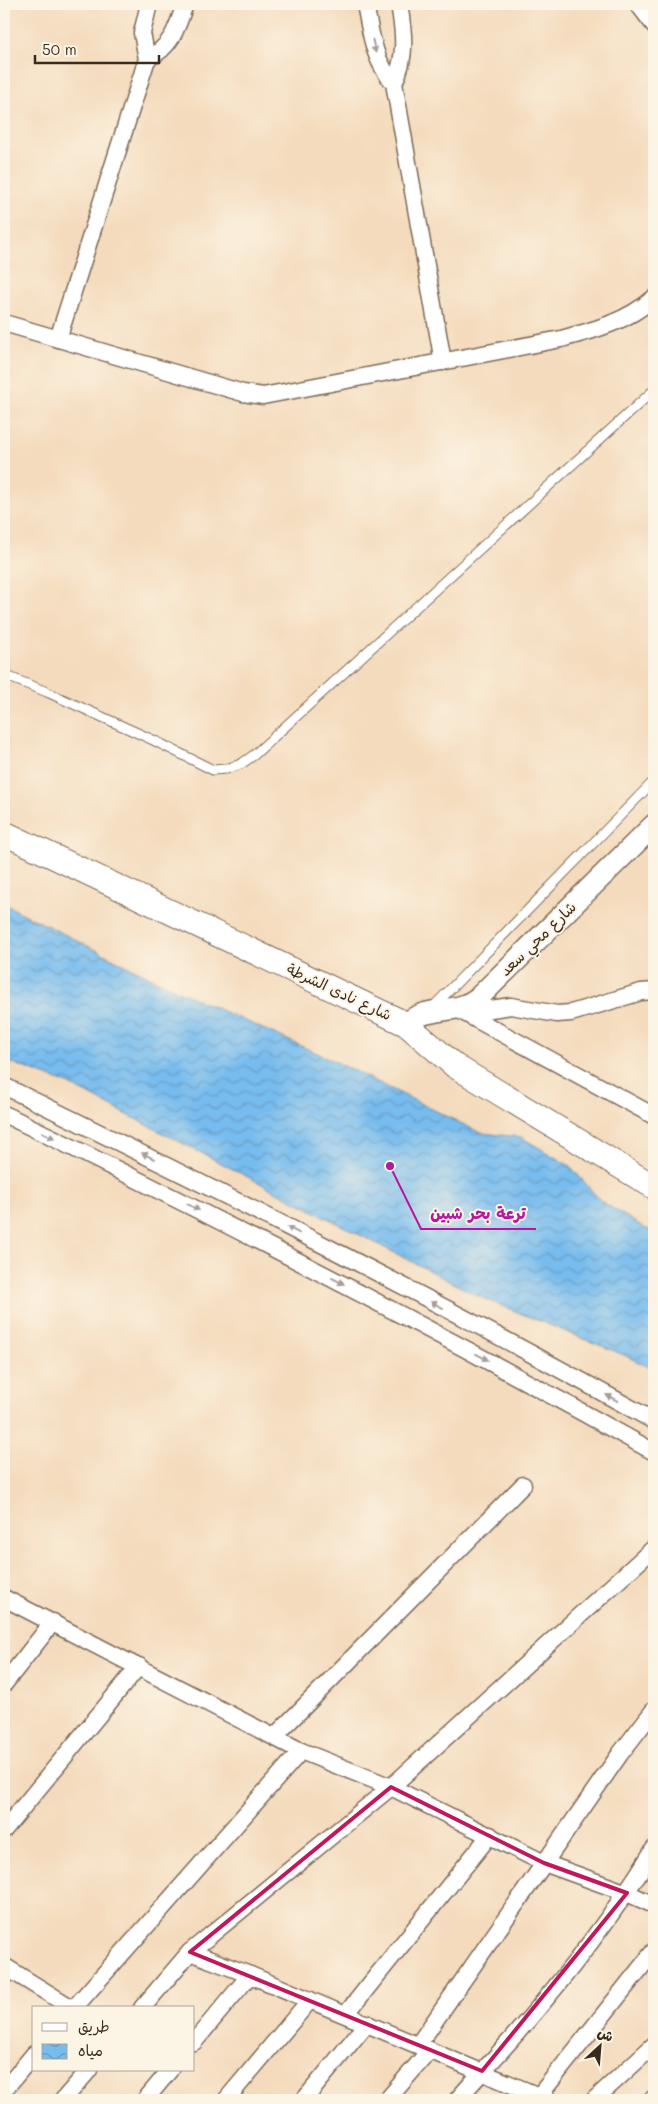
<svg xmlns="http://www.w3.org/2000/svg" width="658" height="2104" font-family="Mali,'Playpen Sans Arabic',sans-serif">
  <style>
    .water { fill: url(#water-waves); stroke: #597386 }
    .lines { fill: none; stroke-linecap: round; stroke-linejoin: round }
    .service-casing { stroke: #7c6856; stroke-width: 11 }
    .minor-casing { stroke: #7c6856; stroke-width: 19 }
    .tertiary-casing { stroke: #7c6856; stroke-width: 24 }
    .secondary-casing { stroke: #7c6856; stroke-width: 26 }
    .service { stroke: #fff; stroke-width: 9 }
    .minor { stroke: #fff; stroke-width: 16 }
    .tertiary { stroke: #fff; stroke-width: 21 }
    .secondary { stroke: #fff; stroke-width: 24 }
    .oneway { fill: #a79f9a }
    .marked { fill: none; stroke: #c2185b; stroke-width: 4; stroke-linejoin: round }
    .labels { text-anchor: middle; stroke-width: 4; stroke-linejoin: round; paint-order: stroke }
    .street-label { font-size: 15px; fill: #3b2a1e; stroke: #fcf5e5 }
    .leader { fill: none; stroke: #b5179e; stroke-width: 2 }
    .callout-dot { fill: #b5179e; stroke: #fcf5e5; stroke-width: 2 }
    .callout-label { font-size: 16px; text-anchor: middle; font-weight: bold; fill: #b5179e; stroke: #fcf5e5; stroke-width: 4; stroke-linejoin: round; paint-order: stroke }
  </style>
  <defs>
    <pattern id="water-waves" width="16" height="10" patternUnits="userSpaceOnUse" patternTransform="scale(1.25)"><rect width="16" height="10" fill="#77bcee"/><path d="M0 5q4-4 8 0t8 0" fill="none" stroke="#6399c0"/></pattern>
  </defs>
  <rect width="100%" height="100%" fill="#fcf5e5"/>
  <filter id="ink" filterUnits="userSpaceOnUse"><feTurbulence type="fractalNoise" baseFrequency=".02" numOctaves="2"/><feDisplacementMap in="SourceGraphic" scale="10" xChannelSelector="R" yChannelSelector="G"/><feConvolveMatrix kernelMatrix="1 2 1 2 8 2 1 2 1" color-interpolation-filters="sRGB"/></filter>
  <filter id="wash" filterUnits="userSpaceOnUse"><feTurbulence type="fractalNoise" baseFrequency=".0096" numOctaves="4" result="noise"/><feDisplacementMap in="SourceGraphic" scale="20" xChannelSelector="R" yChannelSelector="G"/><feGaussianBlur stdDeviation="1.12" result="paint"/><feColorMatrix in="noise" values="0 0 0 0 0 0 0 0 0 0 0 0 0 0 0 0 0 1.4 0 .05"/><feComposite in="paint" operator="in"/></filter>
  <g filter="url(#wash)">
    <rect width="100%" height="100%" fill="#f4dbbd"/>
    <path class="water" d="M4,904L176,990L328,1058L481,1133L521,1137L570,1166L601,1201L646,1229L654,1230V1370L624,1355L480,1297L68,1084L4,1060Z"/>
  </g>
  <g filter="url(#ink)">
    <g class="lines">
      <defs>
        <g id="service">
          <path d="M4,675L47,692L153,740L213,770L226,769L241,764L254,755L654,390"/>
          <path d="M432,1008L654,781"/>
        </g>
        <g id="minor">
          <path d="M365,4C371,33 373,60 394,83L443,362"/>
          <path d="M638,4L654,25"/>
          <path d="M147,59C172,47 177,28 185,4"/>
          <path d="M394,83C407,56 404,33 399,4"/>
          <path d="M4,323L243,393L263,396L561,339C595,330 626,322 654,298"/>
          <path d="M58,339L147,59L142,33L149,4"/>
          <path d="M457,1009L654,1116"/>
          <path d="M461,1010H484L511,1006L557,1014L571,1013L641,992L654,991"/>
          <path d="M4,1086C223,1193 441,1302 654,1421"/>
          <path d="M4,1114C224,1221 441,1333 654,1452"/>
          <path d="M4,1598L301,1751L391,1787L544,1863L627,1893L654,1905"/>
          <path d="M4,1684L53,1622"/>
          <path d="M275,1736L523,1485"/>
          <path d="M4,1830L139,1666"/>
          <path d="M190,1952L250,1975L548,2100"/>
          <path d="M4,1966L72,2008"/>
          <path d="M74,2008L301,1751"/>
          <path d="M142,2008L190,1952L391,1787L654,1548"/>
          <path d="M346,2014L490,1835"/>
          <path d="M194,2042L250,1975"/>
          <path d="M418,2045L620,1754L654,1710"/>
          <path d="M4,2090L34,2054"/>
          <path d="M539,2096L654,1951"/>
          <path d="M63,2100L89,2070"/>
          <path d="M145,2100L170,2070"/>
          <path d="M226,2100L310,2000"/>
          <path d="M304,2100L367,2023"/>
          <path d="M387,2100L430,2050"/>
          <path d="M457,2100C476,2078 496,2057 515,2035C566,1977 614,1914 654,1849"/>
          <path d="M594,2100L654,2045"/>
          <path d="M652,2100L654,2098"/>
        </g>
        <path id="tertiary" d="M406,1024C429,1004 455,1016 478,998L654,825"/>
        <path id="secondary" d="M4,833L406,1024L455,1066L654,1187"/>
      </defs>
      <use href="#service" class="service-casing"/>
      <use href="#minor" class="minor-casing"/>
      <use href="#tertiary" class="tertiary-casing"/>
      <use href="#secondary" class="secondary-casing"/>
      <use href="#service" class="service"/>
      <use href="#minor" class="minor"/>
      <use href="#tertiary" class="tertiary"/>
      <use href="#secondary" class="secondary"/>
    </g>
    <defs><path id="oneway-solid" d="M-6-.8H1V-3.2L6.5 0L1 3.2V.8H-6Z" transform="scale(1.25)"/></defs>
    <g class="oneway">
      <use href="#oneway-solid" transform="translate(374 46) rotate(76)"/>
      <use href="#oneway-solid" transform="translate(48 1135) rotate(26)"/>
      <use href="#oneway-solid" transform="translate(148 1156) rotate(-154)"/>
      <use href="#oneway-solid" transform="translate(193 1207) rotate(27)"/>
      <use href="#oneway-solid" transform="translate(293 1230) rotate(-152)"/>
      <use href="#oneway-solid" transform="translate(338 1281) rotate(27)"/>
      <use href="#oneway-solid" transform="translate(437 1305) rotate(-153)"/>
      <use href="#oneway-solid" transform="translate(482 1357) rotate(28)"/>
      <use href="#oneway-solid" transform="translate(612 1398) rotate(-151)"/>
    </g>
  </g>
  <path class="marked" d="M391,1787L544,1863L627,1893L482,2071L190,1952Z"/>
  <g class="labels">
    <g class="street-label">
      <text transform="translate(538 939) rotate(-44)" y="5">شارع محي سعد</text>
      <text transform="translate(339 992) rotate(25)" y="5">شارع نادى الشرطة</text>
    </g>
  </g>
  <path class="leader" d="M390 1166L421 1229H536"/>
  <circle class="callout-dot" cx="390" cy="1166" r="5"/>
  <g class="callout-label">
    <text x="478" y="1219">ترعة بحر شبين</text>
  </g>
  <rect width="658" height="2104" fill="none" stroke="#fcf5e5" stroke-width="20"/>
  <rect x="32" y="2006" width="162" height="65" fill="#fcf5e5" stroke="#afa495"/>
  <rect x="42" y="2023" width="25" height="8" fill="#ffffff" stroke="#afa495"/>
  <text x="78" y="2032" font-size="15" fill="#3b2a1e">طريق</text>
  <rect x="42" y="2044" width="25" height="15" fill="url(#water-waves)" stroke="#afa495"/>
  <text x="78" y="2056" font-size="15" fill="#3b2a1e">مياه</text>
  <g transform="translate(600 2046) rotate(26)" stroke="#fcf5e5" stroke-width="4" paint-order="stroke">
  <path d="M0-4L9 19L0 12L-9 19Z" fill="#3b2a1e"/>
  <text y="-8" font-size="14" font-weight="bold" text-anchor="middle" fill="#3b2a1e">ش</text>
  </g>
  <path d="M35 55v8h124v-8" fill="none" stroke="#3b2a1e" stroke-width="2.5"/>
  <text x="42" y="55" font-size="15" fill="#3b2a1e" stroke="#fcf5e5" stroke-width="4" paint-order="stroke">50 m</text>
</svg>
